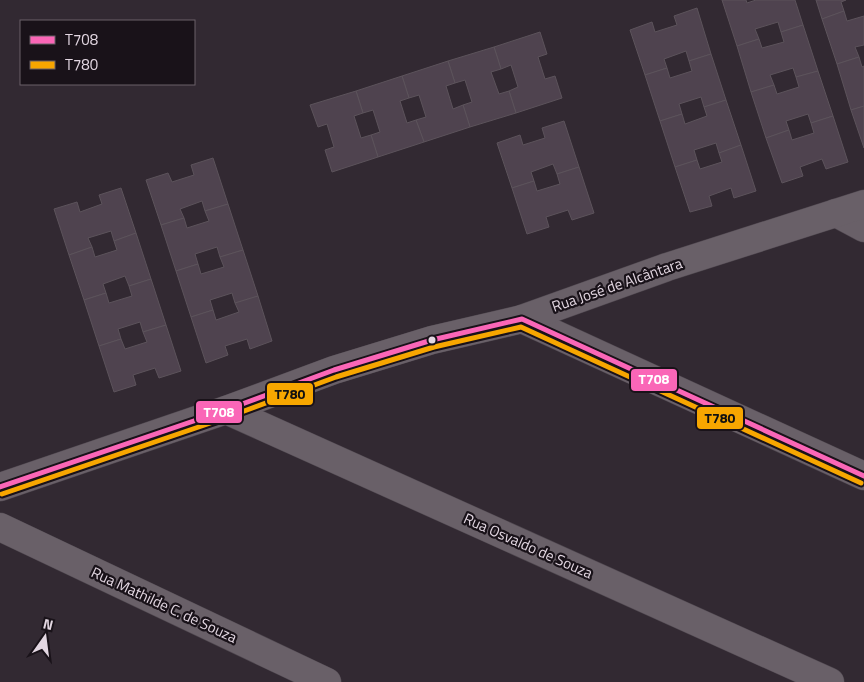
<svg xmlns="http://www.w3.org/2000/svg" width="864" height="682" font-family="'Titillium Web',sans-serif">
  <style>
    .building { fill: #4f434f; stroke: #5c535b }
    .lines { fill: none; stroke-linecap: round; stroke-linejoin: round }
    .minor-casing { stroke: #4e464e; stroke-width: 29 }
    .minor { stroke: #696068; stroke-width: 28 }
    .bus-1-casing { stroke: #191219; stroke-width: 9 }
    .bus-2-casing { stroke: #191219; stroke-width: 9 }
    .bus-1 { stroke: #fa66b7; stroke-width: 5 }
    .bus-2 { stroke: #f7a600; stroke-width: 5 }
    .bus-dot { fill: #e3d7e2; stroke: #191219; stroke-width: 2 }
    .labels { text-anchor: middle; stroke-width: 4.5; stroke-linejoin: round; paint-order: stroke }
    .street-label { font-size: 15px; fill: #e3d7e2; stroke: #191219 }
    .line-badge { stroke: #191219; stroke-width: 2 }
    .badge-label { font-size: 14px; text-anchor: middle; font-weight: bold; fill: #fff }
    .pale-badge-label { font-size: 14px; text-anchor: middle; font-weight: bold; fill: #111 }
  </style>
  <rect width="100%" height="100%" fill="#322932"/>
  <g class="building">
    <path d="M722,0H746L747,3L756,0H795L803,25L781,32L778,22L755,29L759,39L737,46Z"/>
    <path d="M816,0H846L841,2L844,11L822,19Z"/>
    <path d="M697,8L711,54L689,61L686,51L664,59L667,68L645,75L630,30L652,22L655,32L677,25L674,16Z"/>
    <path d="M844,11L847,21L864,16V45L855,47L859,57L837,64L822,19Z"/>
    <path d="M803,25L818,71L796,77L793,68L770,75L774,85L751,92L737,46L759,39L762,48L784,42L781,32Z"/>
    <path d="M540,32L547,54L538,57L545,79L555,76L562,98L516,113L509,91L518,87L511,65L501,69L494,47Z"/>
    <path d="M494,47L501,69L491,72L499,94L509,91L516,113L470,127L463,105L472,102L465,80L455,83L448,61Z"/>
    <path d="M711,54L726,100L704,107L701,97L679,104L682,114L660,121L645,75L667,68L670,78L692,71L689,61Z"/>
    <path d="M859,57L862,67L864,66V106L851,110L837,64Z"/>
    <path d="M448,61L455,83L446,86L453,109L463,105L470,127L424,142L416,120L426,117L419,95L409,98L402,76Z"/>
    <path d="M818,71L833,116L811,123L808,114L786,121L789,130L766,138L751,92L774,85L777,94L799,87L796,77Z"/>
    <path d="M402,76L409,98L400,101L407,123L416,120L424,142L378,157L371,135L380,132L373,110L363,113L356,91Z"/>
    <path d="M356,91L363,113L354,116L361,138L371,135L378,157L332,172L325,150L334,147L327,124L318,127L310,105Z"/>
    <path d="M726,100L741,145L719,153L716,143L694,150L697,160L675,167L660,121L682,114L685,124L707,116L704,107Z"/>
    <path d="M864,106V148L851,110Z"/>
    <path d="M833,116L848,162L826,169L822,159L800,167L803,176L782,183L766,138L789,130L792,140L814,133L811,123Z"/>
    <path d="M564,121L579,167L557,174L553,164L531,172L534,181L512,188L497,143L520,135L523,145L545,138L542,128Z"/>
    <path d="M741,145L756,191L734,198L731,188L709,196L712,206L690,212L675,167L697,160L700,169L722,162L719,153Z"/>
    <path d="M213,158L228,204L205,211L202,201L180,209L184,218L161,225L146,180L168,173L172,182L194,175L191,165Z"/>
    <path d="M579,167L594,213L572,220L568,210L546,217L549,227L527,234L512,188L534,181L537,191L560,184L557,174Z"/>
    <path d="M121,188L136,233L114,241L111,231L88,238L92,247L69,255L54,209L77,202L80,212L102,204L99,195Z"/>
    <path d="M228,204L243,250L220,257L217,247L195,254L198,264L176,271L161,225L184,218L187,228L209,221L205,211Z"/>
    <path d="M136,233L151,279L129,286L125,276L103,284L106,293L84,300L69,255L92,247L95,257L117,250L114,241Z"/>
    <path d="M243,250L258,296L235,303L232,293L210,300L213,310L191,317L176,271L198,264L201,274L224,267L220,257Z"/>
    <path d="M151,279L166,325L143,332L140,322L118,329L121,339L99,346L84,300L106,293L109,303L132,296L129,286Z"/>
    <path d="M258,296L272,341L250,349L247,339L225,346L228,355L206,363L191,317L213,310L216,320L239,312L235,303Z"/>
    <path d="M166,325L181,371L159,378L155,368L133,375L136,385L114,392L99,346L121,339L125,349L147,342L143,332Z"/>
  </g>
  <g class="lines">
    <defs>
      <g id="minor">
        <path d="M836,213L864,228"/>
        <path d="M522,319L864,476"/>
        <path d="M226,410L830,682"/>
        <path d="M0,487L226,410L334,370L432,340L522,319L667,267L864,204"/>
        <path d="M0,527L327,682"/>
      </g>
    </defs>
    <use href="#minor" class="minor-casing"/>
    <use href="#minor" class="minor"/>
    <defs>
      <path id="bus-1" d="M0,487L226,410L334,370L432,340L522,319L864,476"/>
      <path id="bus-2" d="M2,494L228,417L336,377L434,347L521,327L861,483"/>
    </defs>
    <use href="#bus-1" class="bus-1-casing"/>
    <use href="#bus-2" class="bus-2-casing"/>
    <use href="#bus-1" class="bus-1"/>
    <use href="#bus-2" class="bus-2"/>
  </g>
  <circle class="bus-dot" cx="432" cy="340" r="4.5"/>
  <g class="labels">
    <g class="street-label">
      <text transform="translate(617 285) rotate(-19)" y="5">Rua José de Alcântara</text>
      <text transform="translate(528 546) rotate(24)" y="5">Rua Osvaldo de Souza</text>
      <text transform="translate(164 605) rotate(25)" y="5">Rua Mathilde C. de Souza</text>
    </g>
  </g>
  <g class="line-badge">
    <rect x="630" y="368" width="48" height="24" rx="5" fill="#fa66b7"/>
    <rect x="266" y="382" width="48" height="24" rx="5" fill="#f7a600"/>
    <rect x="195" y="400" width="48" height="24" rx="5" fill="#fa66b7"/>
    <rect x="696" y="406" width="48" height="24" rx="5" fill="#f7a600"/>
  </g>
  <g class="badge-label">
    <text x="654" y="384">T708</text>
    <text x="219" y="417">T708</text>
  </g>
  <g class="pale-badge-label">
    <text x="290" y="399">T780</text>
    <text x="720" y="423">T780</text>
  </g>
  <rect x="20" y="20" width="175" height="65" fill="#191219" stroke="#6a6169"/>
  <rect x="30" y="36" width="25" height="8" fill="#fa66b7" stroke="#6a6169"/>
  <text x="65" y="45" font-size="15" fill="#e3d7e2">T708</text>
  <rect x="30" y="61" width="25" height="8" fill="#f7a600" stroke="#6a6169"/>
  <text x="65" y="70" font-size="15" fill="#e3d7e2">T780</text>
  <g transform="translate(45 637) rotate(14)" stroke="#191219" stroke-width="4" paint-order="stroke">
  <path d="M0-4L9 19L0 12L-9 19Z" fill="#e3d7e2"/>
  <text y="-8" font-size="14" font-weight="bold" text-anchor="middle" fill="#e3d7e2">N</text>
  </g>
</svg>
